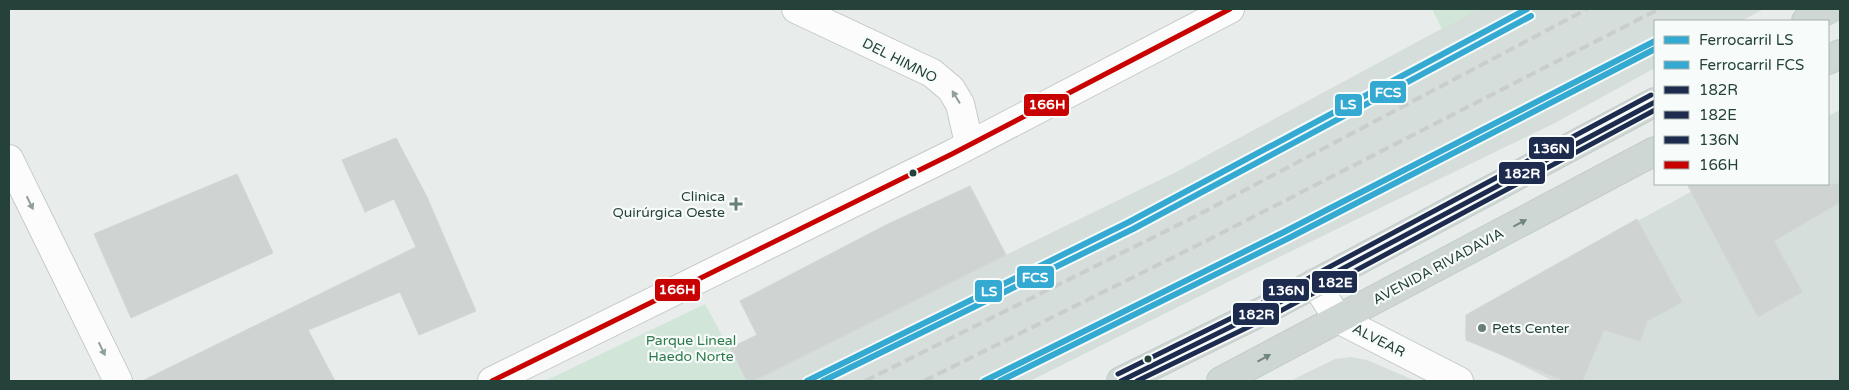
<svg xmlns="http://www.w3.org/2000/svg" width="1849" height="390" font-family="'Varela Round',sans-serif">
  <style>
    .built { fill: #d6dedb }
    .green { fill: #d1e6d8 }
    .building { fill: #cfd4d2; stroke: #d1d6d4 }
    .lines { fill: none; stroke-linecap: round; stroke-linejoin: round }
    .minor-casing { stroke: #c5cac8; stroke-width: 30 }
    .tertiary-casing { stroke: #c5cac8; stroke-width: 30 }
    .primary-casing { stroke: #c3ccc9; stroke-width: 30 }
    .minor { stroke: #fcfcfc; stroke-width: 28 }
    .tertiary { stroke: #fcfcfc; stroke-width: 28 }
    .primary { stroke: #cfd7d5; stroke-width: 28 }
    .rail { stroke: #c9cdcc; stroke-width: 4; stroke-dasharray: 10 5; stroke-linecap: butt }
    .bus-1-casing { stroke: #f7fbf9; stroke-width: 9 }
    .bus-2-casing { stroke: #f7fbf9; stroke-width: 9 }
    .bus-3-casing { stroke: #f7fbf9; stroke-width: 9 }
    .bus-4-casing { stroke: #f7fbf9; stroke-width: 9 }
    .bus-1 { stroke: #1d2b4f; stroke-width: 5 }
    .bus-2 { stroke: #1d2b4f; stroke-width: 5 }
    .bus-3 { stroke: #1d2b4f; stroke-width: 5 }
    .bus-4 { stroke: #c70201; stroke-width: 5 }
    .rail-1-casing { stroke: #f7fbf9; stroke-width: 10 }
    .rail-2-casing { stroke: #f7fbf9; stroke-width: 10 }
    .rail-1 { stroke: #34a9d2; stroke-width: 6 }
    .rail-2 { stroke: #34a9d2; stroke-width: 6 }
    .oneway { fill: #909f9b }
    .oneway2 { fill: #718580 }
    .bus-dot { fill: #24423a; stroke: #f7fbf9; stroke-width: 2 }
    .poi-dot { fill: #697e78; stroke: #f7fbf9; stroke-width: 2 }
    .labels { text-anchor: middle; stroke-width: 4.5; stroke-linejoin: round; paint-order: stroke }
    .street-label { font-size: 14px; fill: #24423a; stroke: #f7fbf9 }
    .poi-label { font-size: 14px; fill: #24423a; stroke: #f7fbf9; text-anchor: end }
    .park-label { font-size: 14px; fill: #2d7a4b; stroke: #f7fbf9 }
    .line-badge { stroke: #f7fbf9; stroke-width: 2 }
    .badge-label { font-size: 14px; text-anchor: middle; font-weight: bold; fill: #fff }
  </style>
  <rect width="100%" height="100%" fill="#e8edeb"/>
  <g class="built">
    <path d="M1478,9H1764L1741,21H1655V68L1553,124L1230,281L1030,381H753L922,296L1174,173Z"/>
    <path d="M1840,110V381H1553L1465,337L1466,315L1705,184H1828V116Z"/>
    <path d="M1351,357L1367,360L1416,381H1290L1335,359Z"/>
  </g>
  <g class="green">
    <path d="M1432,9H1478L1442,29Z"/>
    <path d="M705,304L747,381H545Z"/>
  </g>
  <g class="building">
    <path d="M396,138L427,197L476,311L419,335L400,292L308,330L335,381H142L416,247L394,199L365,212L342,160Z"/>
    <path d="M237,174L273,253L131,318L94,234Z"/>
    <path d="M1687,184H1840V202L1774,241L1802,292L1758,317Z"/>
    <path d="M970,186L1006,255L753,381H747L730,348L757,335L740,301L886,225Z"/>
    <path d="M1637,219L1682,302L1647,321L1640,341L1604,330L1582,381H1565L1466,340V315Z"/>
  </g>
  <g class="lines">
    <defs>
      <g id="minor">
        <path d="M796,9L932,73L951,89L960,104L969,143"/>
        <path d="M9,159L118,381"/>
      </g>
      <g id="tertiary">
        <path d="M1315,283L1338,319L1459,381"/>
        <path d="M492,381L952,154L1230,9"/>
      </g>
      <g id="primary">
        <path d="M1806,21L1829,9"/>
        <path d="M1828,60L1840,54"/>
        <path d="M1121,381L1265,310L1655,102"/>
        <path d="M1221,381L1655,151"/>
      </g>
    </defs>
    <use href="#minor" class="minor-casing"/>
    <use href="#tertiary" class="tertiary-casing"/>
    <use href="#primary" class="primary-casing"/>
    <use href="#minor" class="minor"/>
    <use href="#tertiary" class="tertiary"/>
    <use href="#primary" class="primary"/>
    <g class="rail">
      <path d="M865,381L1196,216L1587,9"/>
      <path d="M924,381L1208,240L1659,9"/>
    </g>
    <defs>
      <path id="bus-1" d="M1121,381L1265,310L1655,102"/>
      <path id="bus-2" d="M1137,381L1269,317L1655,110"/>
      <path id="bus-3" d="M1118,374L1262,303L1651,95"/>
      <path id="bus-4" d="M492,381L952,154L1230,9"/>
    </defs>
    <use href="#bus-1" class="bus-1-casing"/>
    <use href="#bus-2" class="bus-2-casing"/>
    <use href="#bus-3" class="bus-3-casing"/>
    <use href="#bus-4" class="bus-4-casing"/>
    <use href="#bus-1" class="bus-1"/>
    <use href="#bus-2" class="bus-2"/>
    <use href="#bus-3" class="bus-3"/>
    <use href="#bus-4" class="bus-4"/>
    <defs>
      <g id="rail-1">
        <path d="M807,381L1129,222L1527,9"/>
        <path d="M984,381L1284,232L1655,41"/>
      </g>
      <g id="rail-2">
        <path d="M823,381L1133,229L1531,16"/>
        <path d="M1000,381L1287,239L1655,49"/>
      </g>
    </defs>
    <use href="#rail-1" class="rail-1-casing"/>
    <use href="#rail-2" class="rail-2-casing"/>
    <use href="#rail-1" class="rail-1"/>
    <use href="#rail-2" class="rail-2"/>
  </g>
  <defs><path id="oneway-solid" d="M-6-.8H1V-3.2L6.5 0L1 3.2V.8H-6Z" transform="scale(1.25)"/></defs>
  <g class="oneway">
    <use href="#oneway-solid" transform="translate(956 97) rotate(-122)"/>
    <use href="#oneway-solid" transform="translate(30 203) rotate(64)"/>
    <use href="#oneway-solid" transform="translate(102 349) rotate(64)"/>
  </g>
  <g class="oneway2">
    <use href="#oneway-solid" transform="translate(1520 223) rotate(-28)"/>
    <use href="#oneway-solid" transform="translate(1264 358) rotate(-29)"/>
  </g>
  <g class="bus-dot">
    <circle cx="913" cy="173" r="4.5"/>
    <circle cx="1148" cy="359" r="4.5"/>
  </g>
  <g class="poi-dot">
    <path d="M733.5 196.5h5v5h5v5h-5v5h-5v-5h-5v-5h5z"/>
    <circle cx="1482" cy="328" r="5"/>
  </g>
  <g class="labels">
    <g class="street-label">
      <text transform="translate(900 60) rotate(27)" y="5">DEL HIMNO</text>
      <text transform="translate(1438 266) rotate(-28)" y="5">AVENIDA RIVADAVIA</text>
      <text transform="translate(1379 340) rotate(27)" y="5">ALVEAR</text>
    </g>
    <g class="poi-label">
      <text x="725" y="201">Clinica<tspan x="725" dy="16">Quirúrgica Oeste</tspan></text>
      <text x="1492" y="333" text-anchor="start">Pets Center</text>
    </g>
    <g class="park-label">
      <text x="691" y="345">Parque Lineal<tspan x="691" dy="16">Haedo Norte</tspan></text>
    </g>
  </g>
  <g class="line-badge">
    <rect x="1369" y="80" width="38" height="24" rx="5" fill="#34a9d2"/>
    <rect x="1023" y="93" width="47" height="24" rx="5" fill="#c70201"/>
    <rect x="1334" y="93" width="29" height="24" rx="5" fill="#34a9d2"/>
    <rect x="1528" y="136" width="47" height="24" rx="5" fill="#1d2b4f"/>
    <rect x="1498" y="161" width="48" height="24" rx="5" fill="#1d2b4f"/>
    <rect x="1016" y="265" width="39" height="24" rx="5" fill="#34a9d2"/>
    <rect x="1311" y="270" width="47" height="24" rx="5" fill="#1d2b4f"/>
    <rect x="654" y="278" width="47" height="24" rx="5" fill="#c70201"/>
    <rect x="1262" y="278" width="48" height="24" rx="5" fill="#1d2b4f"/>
    <rect x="974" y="279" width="29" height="24" rx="5" fill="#34a9d2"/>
    <rect x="1232" y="302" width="48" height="24" rx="5" fill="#1d2b4f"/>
  </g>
  <g class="badge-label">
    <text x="1388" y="97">FCS</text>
    <text x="1047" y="109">166H</text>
    <text x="1348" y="109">LS</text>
    <text x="1551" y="153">136N</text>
    <text x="1522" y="178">182R</text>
    <text x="1035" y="282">FCS</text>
    <text x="1335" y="287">182E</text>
    <text x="677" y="294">166H</text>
    <text x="1286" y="295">136N</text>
    <text x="989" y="296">LS</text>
    <text x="1256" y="319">182R</text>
  </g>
  <rect width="1849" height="390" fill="none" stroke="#24423a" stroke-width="20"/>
  <rect x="1654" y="20" width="175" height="165" fill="#f7fbf9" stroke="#a3b1ad"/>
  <rect x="1664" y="36" width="25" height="8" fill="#34a9d2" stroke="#a3b1ad"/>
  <text x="1699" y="45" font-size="15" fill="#24423a">Ferrocarril LS</text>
  <rect x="1664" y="61" width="25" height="8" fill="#34a9d2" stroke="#a3b1ad"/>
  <text x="1699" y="70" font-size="15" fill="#24423a">Ferrocarril FCS</text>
  <rect x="1664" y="86" width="25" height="8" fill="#1d2b4f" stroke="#a3b1ad"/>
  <text x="1699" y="95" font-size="15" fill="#24423a">182R</text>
  <rect x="1664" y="111" width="25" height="8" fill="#1d2b4f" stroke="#a3b1ad"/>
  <text x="1699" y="120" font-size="15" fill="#24423a">182E</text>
  <rect x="1664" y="136" width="25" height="8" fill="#1d2b4f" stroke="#a3b1ad"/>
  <text x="1699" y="145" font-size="15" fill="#24423a">136N</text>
  <rect x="1664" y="161" width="25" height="8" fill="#c70201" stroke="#a3b1ad"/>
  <text x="1699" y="170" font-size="15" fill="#24423a">166H</text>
</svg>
